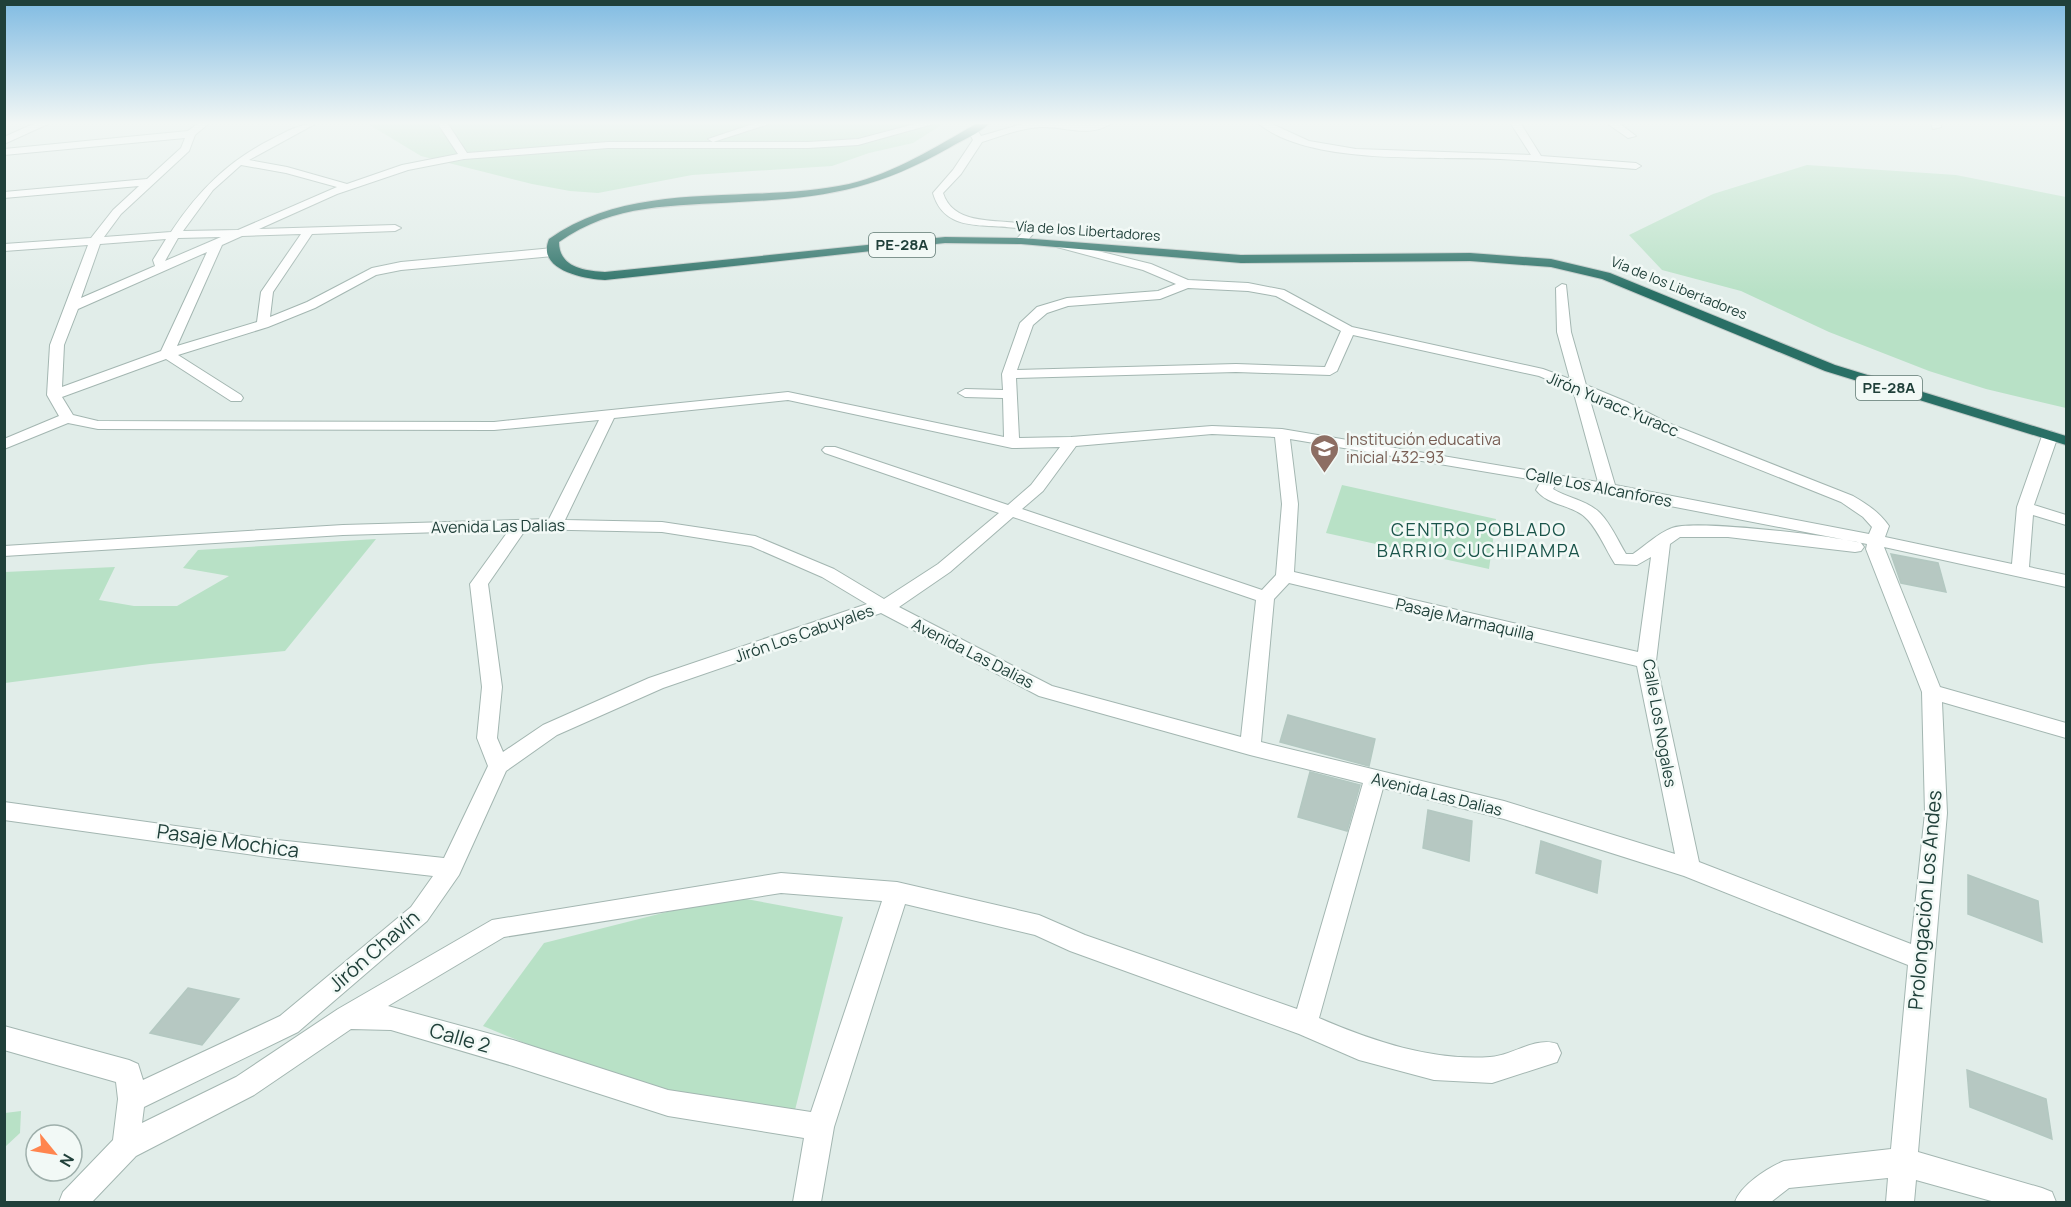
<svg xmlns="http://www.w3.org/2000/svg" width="2071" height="1207" font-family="Manrope,sans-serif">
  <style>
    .green { fill: #b8e1c6 }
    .building { fill: #b6c8c2; stroke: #b3c8c1; stroke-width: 1.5 }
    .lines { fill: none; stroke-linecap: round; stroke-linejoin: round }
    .minor-casing { stroke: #a3b6b1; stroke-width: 2 }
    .highway-casing { stroke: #c1cac8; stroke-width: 2 }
    .minor { fill: #fff; fill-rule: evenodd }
    .highway { fill: #296f65; fill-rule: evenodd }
    .labels { text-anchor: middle; stroke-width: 5; stroke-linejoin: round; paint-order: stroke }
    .far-street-label { font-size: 14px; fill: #20403a; stroke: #f2f9f6 }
    .shield { fill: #f2f9f6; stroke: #5f7872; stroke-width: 1.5 }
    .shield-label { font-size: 15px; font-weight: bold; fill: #20403a }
    .street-label { font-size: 16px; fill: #20403a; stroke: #f2f9f6 }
    .education-label { font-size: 16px; fill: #785e54; stroke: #f2f9f6; text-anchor: start }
    .neighbourhood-label { font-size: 18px; letter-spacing: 1.5px; fill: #1a544a; stroke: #f2f9f6 }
    .near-street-label { font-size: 20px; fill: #20403a; stroke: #f2f9f6 }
  </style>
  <rect width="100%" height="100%" fill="#e1ede9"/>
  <g class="green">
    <path d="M368,124H943L913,143L869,153L832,166L692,175L598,193L570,191L532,184L421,156Z"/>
    <path d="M1807,165L1956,175L2066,197V408L1986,389L1929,371L1829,332L1741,291L1662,270L1629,235L1713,194Z"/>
    <path d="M1342,485L1496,519L1489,569L1326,533Z"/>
    <path d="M376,539L285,651L150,664L5,683V572L115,567L99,600L134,606H177L229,576L183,568L198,550Z"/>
    <path d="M730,896L843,917L795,1110L621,1083L483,1026L544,943Z"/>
    <path d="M21,1111L20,1133L5,1147V1113Z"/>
  </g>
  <g class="building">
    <path d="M1891,554L1938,563L1946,592L1901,583Z"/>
    <path d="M1288,715L1375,739L1369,766L1280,742Z"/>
    <path d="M1310,772L1360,785L1347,831L1298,817Z"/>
    <path d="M1428,810L1472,821L1469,861L1423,848Z"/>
    <path d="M1541,841L1601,861L1597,893L1536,873Z"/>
    <path d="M1968,875L2038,901L2042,942L1968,914Z"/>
    <path d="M188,988L239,999L202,1045L150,1033Z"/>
    <path d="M1967,1070L2046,1099L2052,1139L1970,1107Z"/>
  </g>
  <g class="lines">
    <defs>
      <g id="minor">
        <path d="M33,124H48L4,144V137Z"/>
        <path d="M197,124H208L195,135L189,151L121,214L104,237L171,232C198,191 228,161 272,139C286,132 298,124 315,124L249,160L287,167L347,184L402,165L458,154L438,124H448L467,153L608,142H808L858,139L915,124H933L858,145L808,148H608L464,159L408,170L337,194L259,229L395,225L401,228L395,231L312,234L273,292L270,317L307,302L372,268L401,262L553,248L559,252L553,256L401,270L376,275L315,308L268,327L178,355L241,395L243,398L241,401H231L166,359L62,397L73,415L98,421L494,422L788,392L1004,437L1003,398L965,397L958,393L965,389L1003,390L1002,374L1020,323L1037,307L1067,298L1158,291L1176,284L1143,270L1057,247V243L1061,242L1151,264L1188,280L1248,283L1284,290L1352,327L1543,369L1570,379L1557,332L1556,288L1562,284L1566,285L1571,332L1586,385L1627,402L1668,423L1853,496C1867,504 1879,512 1889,526L1885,537L2012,564L2017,507L2042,436L2050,431L2055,433L2058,436L2034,505L2066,515V525L2033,515L2029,567L2066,575V587L1884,547L1940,687L2066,723V738L1942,702L1947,813L1918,1152L2042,1188L2052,1192L2056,1202H1995L1916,1180L1914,1202H1886L1888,1178L1789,1188L1771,1202H1735C1741,1185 1767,1168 1784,1161L1891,1149L1908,965L1684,876L1504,819L1383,788L1319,1018C1372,1041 1432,1061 1490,1057C1512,1056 1536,1036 1557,1044L1561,1053L1557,1062L1492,1083L1434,1080L1359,1060L1299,1034L1070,951L1035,935L905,904L834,1127L821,1202H793L804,1138L668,1116L513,1066L391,1030L351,1029L254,1095L136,1156L92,1202H59L63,1192L113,1140L118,1099L116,1082L4,1050V1026L129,1060L138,1064L143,1080L280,1016L411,907L433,876L268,857L4,820V802L268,839L444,858L488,766L477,738L482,687L470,584L509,530L343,535L4,556V546L343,525L549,519L599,420L494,430L98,429L68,423L4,449V439L59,416L47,395L50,345L88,245L4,251V244L91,238L113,210L139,186L4,198V192L147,179L181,148L185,138L4,155V149L188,131ZM241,165L286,173L337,187L238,230L183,231L213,190ZM301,234L261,292L257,322L177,346L222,245L242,236ZM221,237L165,261L178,238ZM166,239L153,260L155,266L81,298L100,244ZM207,252L161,351L62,387L64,345L78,309ZM1188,288L1248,291L1276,296L1341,331L1325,367L1236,364L1017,370L1033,325L1047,313L1068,306L1160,299ZM1353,335L1539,376L1573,390L1598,482L1282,429L1212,426L1071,437L1019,438L1016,378L1236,372L1330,375L1337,371ZM1589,397L1658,429L1841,502L1863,517L1872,527L1869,534L1615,485ZM788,400L1012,448L1060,447L1031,485L1008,505L835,447H825L822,450L825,453L999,513L938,564L884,599L834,569L755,536L662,522L565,520L614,418ZM1212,434L1275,437L1282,504L1276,575L1262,590L1022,509L1043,491L1076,446ZM1290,439L1541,481L1536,490C1549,507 1574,504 1588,520C1599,532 1606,550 1615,564L1637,565L1651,557L1638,652L1294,572L1298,504ZM1556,484L1867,544L1866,549L1922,692L1925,813L1911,944L1699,862L1656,661L1670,544L1680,537H1728L1855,552L1861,551L1864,547L1861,543C1834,536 1694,519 1672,528C1658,533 1645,546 1633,554H1626C1618,541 1611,524 1600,513C1587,500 1567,498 1553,489ZM1013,517L1256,600L1241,737L1052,686L899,607L950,572ZM526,529L662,532L751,546L822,577L867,604L649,678L543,725L503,752L497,738L502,687L488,584ZM1289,583L1637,666L1675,854L1504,801L1261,742L1274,599ZM881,613L1039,696L1250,755L1363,783L1297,1009L1085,935L1039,915L897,882L781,873L492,920L338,1009L236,1077L142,1123L144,1107L298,1032L427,921L459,875L506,771L557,735L663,688ZM781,893L882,901L811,1112L668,1090L513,1040L388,1006L504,937Z"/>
        <path d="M753,124H769L713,142L708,139Z"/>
        <path d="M1022,124H1110C1089,138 1064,126 1041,127C1021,128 1001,136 982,142L961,174L943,193C954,228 1002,218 1031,225L1034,233L1025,243L1021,244L1015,241L1022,233V229C988,222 945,235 933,193L953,170L973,140L968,130L970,128H976L981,136Z"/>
        <path d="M1259,124H1272L1309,141L1356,149L1531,155L1511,124H1521L1541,156L1636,163L1641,166L1636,169C1591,166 1545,161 1500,159C1434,156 1311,166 1259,124Z"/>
        <path d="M1608,124H1620L1636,136L1628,138Z"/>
        <path d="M1931,124H1941V127L1933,129Z"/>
      </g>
      <path id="highway" d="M976,124H989C978,134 962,140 949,148C875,190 823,198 739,202C674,206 614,203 559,242C559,267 584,271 605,272L945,237L1021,238L1241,255L1470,253L1551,259L1610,273L1835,365L2066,436V445L1825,371L1602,279L1551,267L1470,261L1241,263L1021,244L945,243L605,280C584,279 536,270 549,239C635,178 750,205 849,184C895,173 935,147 976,124Z"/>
    </defs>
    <use href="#minor" class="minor-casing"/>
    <use href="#highway" class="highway-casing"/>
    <use href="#minor" class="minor"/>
    <use href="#highway" class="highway"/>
  </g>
  <linearGradient id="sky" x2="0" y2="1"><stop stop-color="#80bbe2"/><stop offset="0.42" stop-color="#f2f7f5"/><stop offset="1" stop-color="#f2f7f5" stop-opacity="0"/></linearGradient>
  <rect width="2071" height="293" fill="url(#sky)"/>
  <defs>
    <symbol id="school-pin" viewBox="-11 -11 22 30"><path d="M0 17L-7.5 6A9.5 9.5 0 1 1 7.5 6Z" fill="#8d6e63" stroke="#f2f9f6"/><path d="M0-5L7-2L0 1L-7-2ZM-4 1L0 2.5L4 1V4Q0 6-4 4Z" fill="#fff"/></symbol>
  </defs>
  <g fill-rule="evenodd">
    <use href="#school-pin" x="1308" y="432" width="33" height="45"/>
  </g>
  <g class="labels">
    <g class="far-street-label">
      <text transform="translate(1088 231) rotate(4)" y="5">Vía de los Libertadores</text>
      <text transform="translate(1679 288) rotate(22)" y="5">Vía de los Libertadores</text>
    </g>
    <g class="shield">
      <rect x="869" y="233" width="66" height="24" rx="4.5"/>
      <rect x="1856" y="376" width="66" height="24" rx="4.5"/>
    </g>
    <g class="shield-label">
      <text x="902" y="250">PE-28A</text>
      <text x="1889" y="393">PE-28A</text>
    </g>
    <g class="street-label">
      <text transform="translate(1613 404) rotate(23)" y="6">Jirón Yuracc Yuracc</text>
      <text transform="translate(1599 487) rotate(11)" y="6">Calle Los Alcanfores</text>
      <text transform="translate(498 526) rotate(-1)" y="6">Avenida Las Dalias</text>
      <text transform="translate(1465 619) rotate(13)" y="6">Pasaje Marmaquilla</text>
      <text transform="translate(804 633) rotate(-19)" y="6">Jirón Los Cabuyales</text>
      <text transform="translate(973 653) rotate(27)" y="6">Avenida Las Dalias</text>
      <text transform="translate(1660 723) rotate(80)" y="6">Calle Los Nogales</text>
      <text transform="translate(1437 794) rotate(14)" y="6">Avenida Las Dalias</text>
    </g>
    <g class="education-label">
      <text x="1346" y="445">Institución educativa<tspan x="1346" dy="18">inicial 432-93</tspan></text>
    </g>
    <g class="neighbourhood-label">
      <text x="1479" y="536">CENTRO POBLADO<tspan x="1479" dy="21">BARRIO CUCHIPAMPA</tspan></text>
    </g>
    <g class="near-street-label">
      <text transform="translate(228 841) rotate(8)" y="7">Pasaje Mochica</text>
      <text transform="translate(1925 900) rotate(-85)" y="7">Prolongación Los Andes</text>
      <text transform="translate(374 951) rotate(-41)" y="7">Jirón Chavín</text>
      <text transform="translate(460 1038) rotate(16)" y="7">Calle 2</text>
    </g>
  </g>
  <rect width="2071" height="1207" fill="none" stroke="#20403a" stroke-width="12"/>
  <g transform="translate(54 1153) rotate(120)"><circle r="28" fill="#f2f9f6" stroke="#9eafab" stroke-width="1.5"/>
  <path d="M0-4.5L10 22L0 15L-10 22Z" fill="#ff854e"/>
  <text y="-9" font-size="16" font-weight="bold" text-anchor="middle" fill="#20403a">N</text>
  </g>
</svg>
